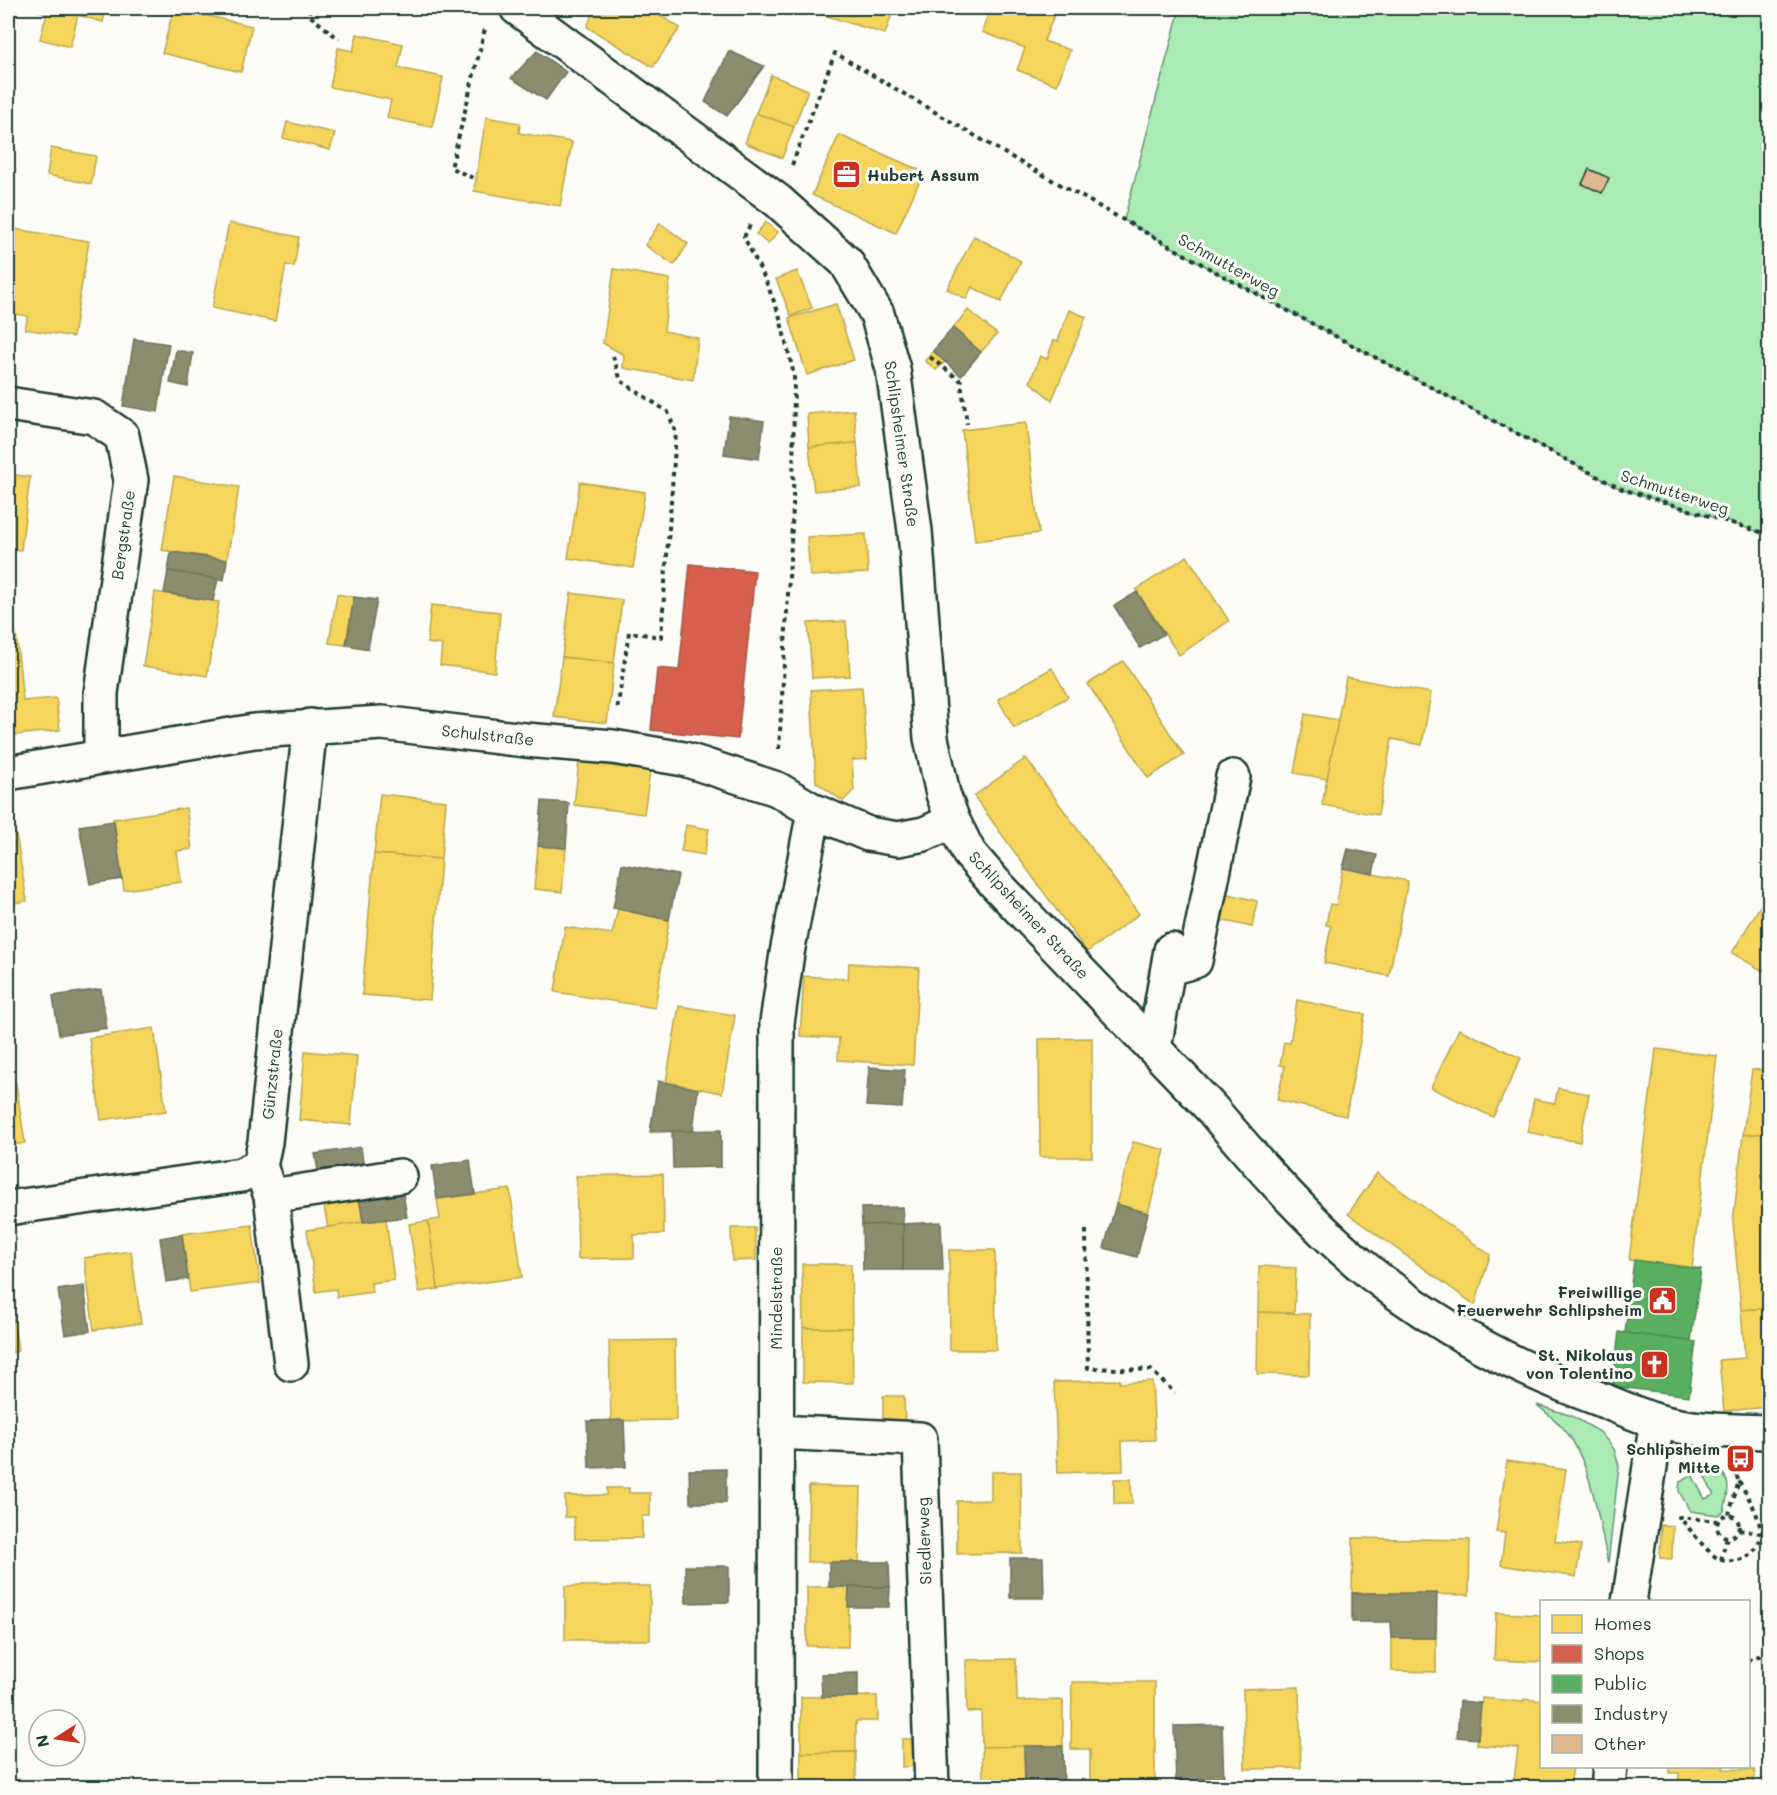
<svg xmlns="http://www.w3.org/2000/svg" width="1777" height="1795" font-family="Mali,sans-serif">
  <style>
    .green { fill: #aaebb3; stroke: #649474; stroke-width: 1.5 }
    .homes { fill: #f6d55c; stroke: #b6a750; stroke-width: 1.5 }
    .shops { fill: #d6604d; stroke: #9f5646; stroke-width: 1.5 }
    .public { fill: #5aae61; stroke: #488c54; stroke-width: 1.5 }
    .industry { fill: #8c8c6e; stroke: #6b745d; stroke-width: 1.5 }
    .building { fill: #dfba90; stroke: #1f3d34; stroke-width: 1.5 }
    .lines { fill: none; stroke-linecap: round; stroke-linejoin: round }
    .minor-casing { stroke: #1f3d34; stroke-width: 38 }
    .path { stroke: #1f3d34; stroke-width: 4; stroke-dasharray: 4.5 4.5; stroke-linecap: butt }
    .minor { stroke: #fdfcf7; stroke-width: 33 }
    .labels { text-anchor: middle; stroke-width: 6; stroke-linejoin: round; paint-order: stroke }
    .poi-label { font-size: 16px; font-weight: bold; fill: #1f3d34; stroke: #fdfcf7; text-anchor: end }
    .street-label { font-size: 16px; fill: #1f3d34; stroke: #fdfcf7 }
  </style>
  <rect width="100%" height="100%" fill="#fdfcf7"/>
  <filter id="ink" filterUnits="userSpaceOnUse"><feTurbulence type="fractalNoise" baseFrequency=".0167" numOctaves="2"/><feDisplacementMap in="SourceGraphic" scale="12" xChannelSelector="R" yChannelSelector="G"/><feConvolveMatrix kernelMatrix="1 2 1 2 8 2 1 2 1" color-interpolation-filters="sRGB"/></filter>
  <g filter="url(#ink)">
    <g class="green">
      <path d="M1180,8H1769V535L1619,488L1223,276L1124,220Z"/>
      <path d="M1537,1405L1572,1416L1600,1432L1614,1449L1619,1466L1608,1563C1599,1522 1592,1464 1565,1430C1558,1421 1546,1413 1537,1405Z"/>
      <path d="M1711,1465C1733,1475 1729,1492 1724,1511L1718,1515L1690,1511L1679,1491L1680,1481L1692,1475L1705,1499L1714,1495L1701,1470Z"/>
    </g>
    <g class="homes">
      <path d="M28,8H106L103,22L78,15L70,47L40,39L47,13Z"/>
      <path d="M174,8L252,26L241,72L162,53Z"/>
      <path d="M595,8H649L680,28L653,67L587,27Z"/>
      <path d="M809,8H894L885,34L808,10Z"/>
      <path d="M990,8H1057L1044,41L1070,50L1057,85L1017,70L1025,48L982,32Z"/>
      <path d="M357,34L403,44L398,68L443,77L432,127L387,118L391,100L330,87L338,48L353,51Z"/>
      <path d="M771,75L808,90L794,127L756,113Z"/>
      <path d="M756,113L794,127L782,158L745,143Z"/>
      <path d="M486,117L520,123L519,133L572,142L560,206L474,191Z"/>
      <path d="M287,122L335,133L330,150L283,138Z"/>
      <path d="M839,135L924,172L896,233L812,195Z"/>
      <path d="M51,148L96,156L91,184L47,175Z"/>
      <path d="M766,222L778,232L768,244L756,234Z"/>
      <path d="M229,223L299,237L294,267L286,265L275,321L212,308Z"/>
      <path d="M660,223L688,244L674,265L645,245Z"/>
      <path d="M15,229L89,241L73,337L25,329L28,316L8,313V270Z"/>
      <path d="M974,236L1021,261L1001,302L972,287L966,299L947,289Z"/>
      <path d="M614,269L670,279L664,331L698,338L693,380L623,368L624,355L603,343Z"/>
      <path d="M797,271L812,308L791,316L776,279Z"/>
      <path d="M836,304L854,360L807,375L789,318Z"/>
      <path d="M968,310L997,334L981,352L953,328Z"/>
      <path d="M1069,310L1086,317L1052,400L1030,382L1040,356L1047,359L1054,340L1058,341Z"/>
      <path d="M933,351L945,362L936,370L925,361Z"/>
      <path d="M854,410L857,443L809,447L807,414Z"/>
      <path d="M1026,423L1039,533L975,541L962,430Z"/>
      <path d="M857,443L861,487L814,491L809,447Z"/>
      <path d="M8,474L30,477L21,550L8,549Z"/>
      <path d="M174,476L239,487L227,560L162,550Z"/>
      <path d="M580,482L645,492L633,568L568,558Z"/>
      <path d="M866,534L868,573L810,576L807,537Z"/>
      <path d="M1187,556L1229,621L1179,655L1136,590Z"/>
      <path d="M155,592L219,602L207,676L143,666Z"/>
      <path d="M571,593L622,600L614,663L562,657Z"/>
      <path d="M337,594L354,597L346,645L329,643Z"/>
      <path d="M431,605L500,612L495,672L440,665L442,645L427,643Z"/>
      <path d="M846,621L850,676L812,678L808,623Z"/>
      <path d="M16,632L23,701L56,698L60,730L8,736V633Z"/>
      <path d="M562,657L614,663L607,723L554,717Z"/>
      <path d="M1123,661L1184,755L1148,778L1088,684Z"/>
      <path d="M1052,668L1068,697L1014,728L998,699Z"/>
      <path d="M1346,677L1431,693L1422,745L1392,739L1378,815L1322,805Z"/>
      <path d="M862,687L867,759L852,760L854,790L843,801L816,782L811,690Z"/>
      <path d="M1305,714L1338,720L1327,779L1294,773Z"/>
      <path d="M1026,758L1139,914L1087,952L974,796Z"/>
      <path d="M579,762L650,771L644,814L574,805Z"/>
      <path d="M380,794L446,801L441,859L374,854Z"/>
      <path d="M186,808L192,849L177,851L181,882L124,890L113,819Z"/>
      <path d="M686,825L709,829L704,855L681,851Z"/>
      <path d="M16,834L27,901L8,904V835Z"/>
      <path d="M538,846L566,848L562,892L534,889Z"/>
      <path d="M374,854L441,859L430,1000L362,995Z"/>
      <path d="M1343,868L1408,881L1389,976L1324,963L1331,926L1326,925L1328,914L1330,904L1336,905Z"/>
      <path d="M1225,893L1257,901L1252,927L1220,920Z"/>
      <path d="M1762,903L1770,908V960L1763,971L1732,953Z"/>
      <path d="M618,909L669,920L655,1008L555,992L565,927L612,934Z"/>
      <path d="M849,963L919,968L913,1065L838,1060L839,1038L800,1036L804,976L848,979Z"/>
      <path d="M1297,1000L1365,1014L1346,1116L1277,1100L1285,1066L1280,1065L1284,1042L1290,1043Z"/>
      <path d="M679,1006L735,1015L722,1093L666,1082Z"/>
      <path d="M154,1028L166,1111L101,1120L89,1038Z"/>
      <path d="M1459,1029L1521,1058L1493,1117L1431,1088Z"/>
      <path d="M1092,1038V1157H1040L1039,1039Z"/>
      <path d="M1656,1049L1717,1056L1692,1268L1629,1260Z"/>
      <path d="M305,1051L357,1056L351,1125L299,1120Z"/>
      <path d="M1770,1069V1133L1743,1135L1752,1070Z"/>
      <path d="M16,1083L25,1143L8,1146V1084Z"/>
      <path d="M1558,1088L1589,1094L1580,1142L1527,1132L1534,1099L1555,1103Z"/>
      <path d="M1770,1133V1308L1741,1310L1733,1222L1743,1135Z"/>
      <path d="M1133,1142L1165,1150L1148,1213L1116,1204Z"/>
      <path d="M1377,1173L1490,1255L1475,1305L1348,1214Z"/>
      <path d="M663,1174L664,1234L634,1235V1258L578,1259L576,1176Z"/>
      <path d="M510,1189L522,1277L438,1289L428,1221L440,1219L437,1199Z"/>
      <path d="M359,1196L363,1222L328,1228L323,1201Z"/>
      <path d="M386,1219L394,1280L371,1283L372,1292L337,1297L336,1289L316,1292L307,1230Z"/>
      <path d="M428,1221L438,1289L419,1292L409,1224Z"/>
      <path d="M252,1225L260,1283L190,1292L182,1234Z"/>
      <path d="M731,1228H755L756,1260L732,1261Z"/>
      <path d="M949,1250H995L996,1350H950Z"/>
      <path d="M131,1251L141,1323L94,1330L84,1258Z"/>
      <path d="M802,1264H851L852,1328H803Z"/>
      <path d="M1259,1266L1296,1268L1294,1313L1258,1312Z"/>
      <path d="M8,1281L18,1351L8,1353Z"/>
      <path d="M1770,1308V1407L1724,1411L1719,1360L1745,1358L1741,1310Z"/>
      <path d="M1258,1312L1310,1314L1309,1375L1257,1374Z"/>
      <path d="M803,1328H852L853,1383L803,1382Z"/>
      <path d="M675,1340L676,1420L611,1421L609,1341Z"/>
      <path d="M1120,1380L1119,1383L1152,1381L1155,1440L1122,1441L1123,1471L1058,1473L1054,1382Z"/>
      <path d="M883,1396H904L905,1424H883Z"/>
      <path d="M1507,1461L1566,1470L1555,1541L1581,1545L1576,1577L1501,1565L1505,1533L1496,1532Z"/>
      <path d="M991,1472H1021L1022,1553L957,1554V1501L991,1500Z"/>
      <path d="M1114,1479H1131L1132,1504H1114Z"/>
      <path d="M809,1486L861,1487L859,1562H807Z"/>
      <path d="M607,1488H629V1493H650V1516H642V1538L575,1539L574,1517H565V1496L607,1495Z"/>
      <path d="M1661,1525L1673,1526L1672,1559L1660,1558Z"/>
      <path d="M1353,1538L1470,1540L1469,1595L1352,1593Z"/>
      <rect x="565" y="1586" width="85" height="54"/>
      <path d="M807,1587H849L848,1647L807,1646Z"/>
      <path d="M1496,1613L1542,1615V1662L1494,1660Z"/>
      <path d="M1392,1638H1436V1672L1392,1671Z"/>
      <path d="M1016,1659L1017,1701L1063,1700V1746L982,1747L981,1711L967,1712L966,1660Z"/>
      <path d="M1072,1682H1155V1788H1090V1749H1071Z"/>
      <path d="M1299,1687L1301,1768L1245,1769L1243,1689Z"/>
      <path d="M877,1696L878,1721H856V1752L801,1753V1697Z"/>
      <path d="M1482,1698L1523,1702L1524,1699L1542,1701V1766H1573L1570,1788H1513L1518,1748L1477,1745Z"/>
      <path d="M902,1739H917V1766L902,1767Z"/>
      <path d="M1024,1746L1025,1783L983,1784L982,1747Z"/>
      <path d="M856,1752V1788H801V1753Z"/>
      <path d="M1670,1766H1724L1723,1769L1755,1770L1754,1788H1678L1679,1773H1670Z"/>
    </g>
    <path class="shops" d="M690,564L755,571L738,739L651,730L657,668L679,670Z"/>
    <g class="public">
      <path d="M1634,1260L1701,1269L1691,1341L1625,1333Z"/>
      <path d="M1619,1332L1696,1342L1689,1396L1612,1386Z"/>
    </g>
    <g class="industry">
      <path d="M537,51L566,72L546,100L511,78Z"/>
      <path d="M729,51L764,66L727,116L705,102Z"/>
      <path d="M953,328L981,352L961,376L933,351Z"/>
      <path d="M134,339L169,344L158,412L123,406Z"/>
      <path d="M176,350L193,353L188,387L170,383Z"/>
      <path d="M729,416L764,421L759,459L724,454Z"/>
      <path d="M171,552L227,560L224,580L168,571Z"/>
      <path d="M168,571L218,579L213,601L164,593Z"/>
      <path d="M1137,592L1164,634L1140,648L1114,606Z"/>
      <path d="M354,597L377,600L368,649L346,645Z"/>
      <path d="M542,801L569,803L566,848L538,846Z"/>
      <path d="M114,821L122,879L90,884L79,826Z"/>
      <path d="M1348,849L1377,855L1373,874L1343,868Z"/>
      <path d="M622,864L678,875L669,920L613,908Z"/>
      <path d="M101,989L107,1028L59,1035L53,996Z"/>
      <path d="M869,1067L905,1070L902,1108L866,1106Z"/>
      <path d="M658,1081L698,1089L693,1131L650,1132Z"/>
      <path d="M721,1130V1167L673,1168L672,1131Z"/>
      <path d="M361,1147L364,1170L319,1177L315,1154Z"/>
      <path d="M470,1160L475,1194L437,1199L432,1166Z"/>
      <path d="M402,1188L407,1217L363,1222L359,1196Z"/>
      <path d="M1116,1204L1148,1213L1137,1257L1104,1248Z"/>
      <path d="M903,1207V1224L862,1225L861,1208Z"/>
      <path d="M941,1222L943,1270H903V1224Z"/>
      <path d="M903,1224V1270H863L862,1225Z"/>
      <path d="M182,1234L188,1279L166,1282L160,1238Z"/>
      <path d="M84,1286L90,1331L65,1335L58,1290Z"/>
      <path d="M624,1420L626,1467L589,1468L587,1421Z"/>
      <path d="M726,1469V1503H690L689,1470Z"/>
      <path d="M1010,1558H1043L1044,1598H1010Z"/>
      <path d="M829,1562H889L890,1587H829Z"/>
      <path d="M685,1566H729V1602L686,1603Z"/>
      <path d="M849,1587H890L889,1607H848Z"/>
      <path d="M1352,1593H1437L1436,1638H1392L1391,1622H1352Z"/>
      <path d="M858,1673V1697H822L821,1674Z"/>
      <path d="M1460,1701L1481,1703L1478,1739L1457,1737Z"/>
      <path d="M1222,1725L1224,1784L1176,1785L1174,1726Z"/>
      <path d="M1024,1746H1063L1064,1788H1025Z"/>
    </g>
    <path class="building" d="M1589,169L1609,178L1602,193L1582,184Z"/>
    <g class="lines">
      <defs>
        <g id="minor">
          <path d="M517,8L778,201L846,262L877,314L893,369L915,531L931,738L943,794L953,821L969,853L994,882L1211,1108C1259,1165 1314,1228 1372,1274C1442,1329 1514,1367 1597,1398C1617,1406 1637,1415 1657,1421C1693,1431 1732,1431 1770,1432"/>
          <path d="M8,404L94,417L122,436L131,480L101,693V756"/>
          <path d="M8,773L254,731L382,723L525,740L613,747L684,759L777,789L814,811L868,834L898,839L924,834L953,821"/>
          <path d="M1169,968L1195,961L1233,777"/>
          <path d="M1154,1048L1171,950"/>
          <path d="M260,1166L271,1196L291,1364"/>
          <path d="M271,1196L400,1176"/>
          <path d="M8,1208L241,1175L260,1166L265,1142L310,726"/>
          <path d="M776,1432L920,1439L932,1788"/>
          <path d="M1629,1602L1657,1421"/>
          <path d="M776,1788L777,1023L787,953L814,811"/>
          <path d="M1608,1788L1610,1766"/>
        </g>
      </defs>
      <use href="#minor" class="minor-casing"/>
      <g class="path">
        <path d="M310,8L309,15L339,39"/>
        <path d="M792,165L835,53L1006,154L1223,276L1619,488L1770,535"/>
        <path d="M473,178L451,168L485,29"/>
        <path d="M750,225L744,237L765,279L779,314L794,375L793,508L779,749"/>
        <path d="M613,356L621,381L668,412L676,433L661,637L629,632L617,711"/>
        <path d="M930,357L961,381L967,424"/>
        <path d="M1086,1230L1088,1368L1151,1370L1175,1393"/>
        <path d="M1732,1468L1739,1481"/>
        <circle cx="1728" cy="1526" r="11"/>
        <path d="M1718,1521L1679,1517C1689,1527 1708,1555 1721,1560C1729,1563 1742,1560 1748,1556C1776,1537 1750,1501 1739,1481L1729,1514"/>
        <path d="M1739,1530L1761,1533"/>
        <path d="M1721,1560L1727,1537"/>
        <path d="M1748,1660L1770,1652"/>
      </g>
      <use href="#minor" class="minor"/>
    </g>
  </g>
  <defs>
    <symbol id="office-square" viewBox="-11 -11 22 22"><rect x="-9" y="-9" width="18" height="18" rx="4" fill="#c8321e" stroke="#fdfcf7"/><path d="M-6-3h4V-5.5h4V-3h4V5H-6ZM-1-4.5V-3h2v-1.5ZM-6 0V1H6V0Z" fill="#fff"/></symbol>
    <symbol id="civic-square" viewBox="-11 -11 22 22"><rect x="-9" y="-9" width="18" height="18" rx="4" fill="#c8321e" stroke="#fdfcf7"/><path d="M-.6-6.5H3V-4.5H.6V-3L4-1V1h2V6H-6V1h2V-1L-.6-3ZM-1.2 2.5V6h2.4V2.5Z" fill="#fff"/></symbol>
    <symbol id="church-square" viewBox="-11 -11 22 22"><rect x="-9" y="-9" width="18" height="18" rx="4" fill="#c8321e" stroke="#fdfcf7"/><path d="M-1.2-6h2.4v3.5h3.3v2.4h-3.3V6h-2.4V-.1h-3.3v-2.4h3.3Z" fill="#fff"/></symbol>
    <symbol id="bus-square" viewBox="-11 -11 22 22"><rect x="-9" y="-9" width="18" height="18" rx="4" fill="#c8321e" stroke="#fdfcf7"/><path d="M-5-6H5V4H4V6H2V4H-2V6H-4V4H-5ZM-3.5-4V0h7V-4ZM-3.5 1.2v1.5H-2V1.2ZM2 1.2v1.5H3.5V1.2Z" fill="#fff"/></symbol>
  </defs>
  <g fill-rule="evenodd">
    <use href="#office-square" x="830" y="158" width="33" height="33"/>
    <use href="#civic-square" x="1646" y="1284" width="33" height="33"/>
    <use href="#church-square" x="1638" y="1348" width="33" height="33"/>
    <use href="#bus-square" x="1724" y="1442" width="33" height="33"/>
  </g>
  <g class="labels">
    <g class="poi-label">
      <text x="867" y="181" text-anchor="start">Hubert Assum</text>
      <text x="1642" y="1298">Freiwillige<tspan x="1642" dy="18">Feuerwehr Schlipsheim</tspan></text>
      <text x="1633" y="1361">St. Nikolaus<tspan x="1633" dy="18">von Tolentino</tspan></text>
      <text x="1720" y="1455">Schlipsheim<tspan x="1720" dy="18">Mitte</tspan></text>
    </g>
    <g class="street-label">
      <text transform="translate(1229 265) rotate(29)" y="6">Schmutterweg</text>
      <text transform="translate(902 444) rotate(82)" y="6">Schlipsheimer Straße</text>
      <text transform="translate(1675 492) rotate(18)" y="6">Schmutterweg</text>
      <text transform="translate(123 535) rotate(-82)" y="6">Bergstraße</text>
      <text transform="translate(488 735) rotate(6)" y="6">Schulstraße</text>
      <text transform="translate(1029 915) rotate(47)" y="6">Schlipsheimer Straße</text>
      <text transform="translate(272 1074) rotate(-84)" y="6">Günzstraße</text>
      <text transform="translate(776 1298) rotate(-90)" y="6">Mindelstraße</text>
      <text transform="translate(924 1541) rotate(-92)" y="6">Siedlerweg</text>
    </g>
  </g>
  <rect width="1777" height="1795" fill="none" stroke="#fdfcf7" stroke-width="30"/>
  <rect x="15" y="15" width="1747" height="1765" fill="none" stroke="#1f3d34" stroke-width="2" filter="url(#ink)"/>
  <rect x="1540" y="1600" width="210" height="168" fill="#fdfcf7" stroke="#a4b0a9" stroke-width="1.5"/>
  <rect x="1552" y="1615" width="30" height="18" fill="#f6d55c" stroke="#a4b0a9" stroke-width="1.5"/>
  <text x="1594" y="1630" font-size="18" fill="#1f3d34">Homes</text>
  <rect x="1552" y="1645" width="30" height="18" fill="#d6604d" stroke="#a4b0a9" stroke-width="1.5"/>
  <text x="1594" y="1660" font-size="18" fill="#1f3d34">Shops</text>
  <rect x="1552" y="1675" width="30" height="18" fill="#5aae61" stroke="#a4b0a9" stroke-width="1.5"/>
  <text x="1594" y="1690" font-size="18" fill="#1f3d34">Public</text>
  <rect x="1552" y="1705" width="30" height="18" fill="#8c8c6e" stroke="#a4b0a9" stroke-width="1.5"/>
  <text x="1594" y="1720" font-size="18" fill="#1f3d34">Industry</text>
  <rect x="1552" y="1735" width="30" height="18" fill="#dfba90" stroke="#a4b0a9" stroke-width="1.5"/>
  <text x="1594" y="1750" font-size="18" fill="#1f3d34">Other</text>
  <g transform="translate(57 1738) rotate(258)"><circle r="28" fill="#fdfcf7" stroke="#a4b0a9" stroke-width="1.5"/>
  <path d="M0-4.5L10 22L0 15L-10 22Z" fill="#c8321e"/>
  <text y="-9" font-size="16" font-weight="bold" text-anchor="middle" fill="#1f3d34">N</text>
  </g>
</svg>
